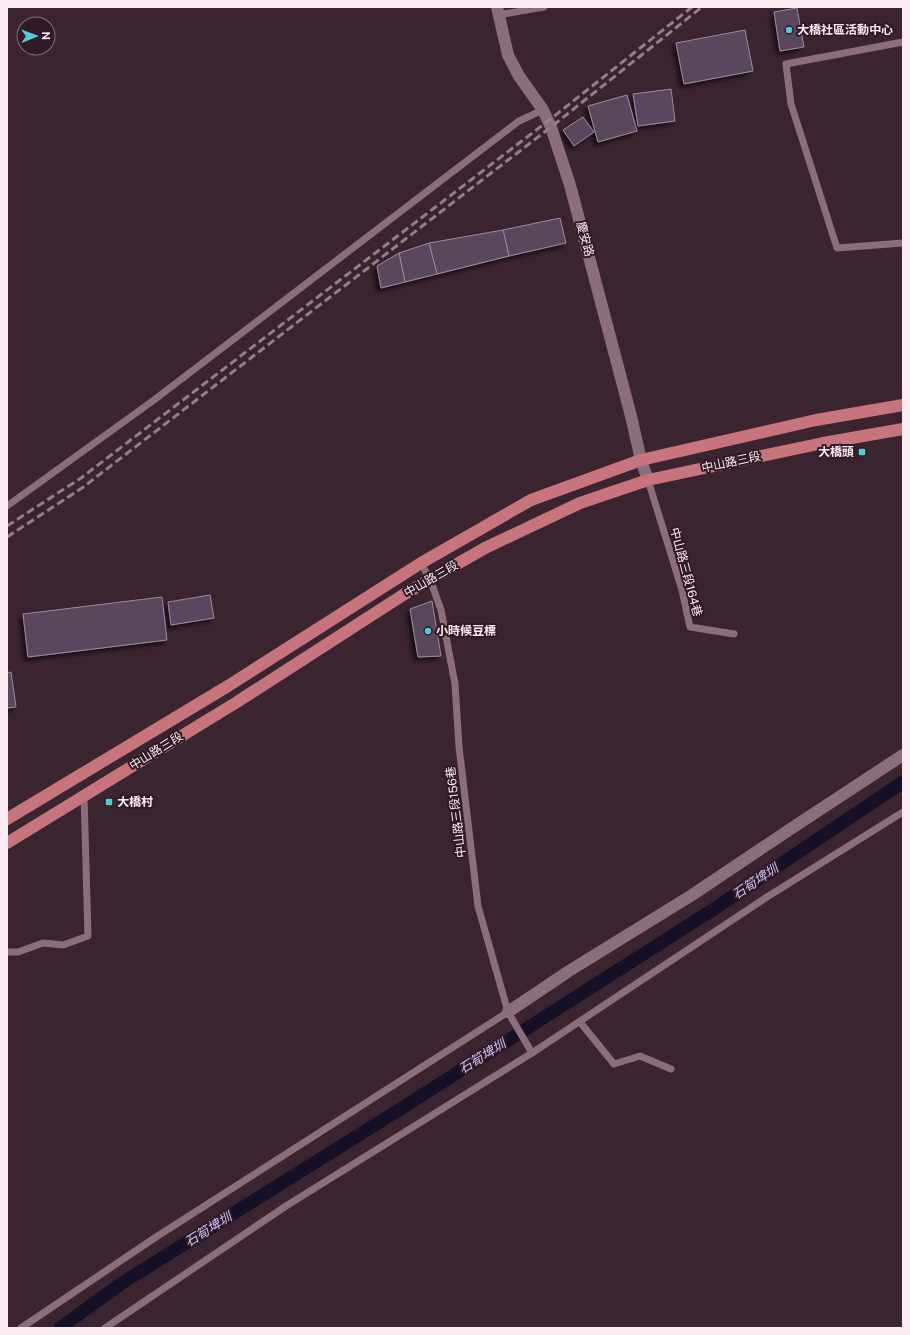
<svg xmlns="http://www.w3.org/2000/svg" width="910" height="1335" font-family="'Public Sans','Noto Sans TC',sans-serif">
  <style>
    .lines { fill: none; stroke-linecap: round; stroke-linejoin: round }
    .canal { stroke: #151026; stroke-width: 13 }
    .building { fill: #59475d; stroke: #9d8aa1; filter: url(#shadow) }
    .lane { stroke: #8a6e7b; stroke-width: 7 }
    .street { stroke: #8a6e7b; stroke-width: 12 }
    .secondary { stroke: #8a6e7b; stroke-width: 12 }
    .primary { stroke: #c7747d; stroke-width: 12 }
    .rail { stroke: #927f88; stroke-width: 3; stroke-dasharray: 8 4; stroke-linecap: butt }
    .poi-dot { fill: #52cbd9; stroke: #301a25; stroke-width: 1.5 }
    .labels { text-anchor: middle; stroke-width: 4; stroke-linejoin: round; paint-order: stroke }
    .poi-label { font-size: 12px; font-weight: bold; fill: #fbebf2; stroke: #301a25; text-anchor: start }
    .street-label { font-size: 12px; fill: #fbebf2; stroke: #301a25 }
    .water-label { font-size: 13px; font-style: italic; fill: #ccc3f8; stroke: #301a25 }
  </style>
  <defs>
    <filter id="shadow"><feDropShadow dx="-3.5" dy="3.5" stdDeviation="2" flood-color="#0009"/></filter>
  </defs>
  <rect width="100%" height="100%" fill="#3a242f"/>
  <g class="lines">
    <path class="canal" d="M60,1328L122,1283L402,1108L714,909L903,782"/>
  </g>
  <g class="building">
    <path d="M797,8L804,47L780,51L774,12Z"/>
    <path d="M745,30L753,71L684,84L676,43Z"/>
    <path d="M671,89L675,121L638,126L633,94Z"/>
    <path d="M627,95L637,131L598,142L588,106Z"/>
    <path d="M583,117L594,132L574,146L563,130Z"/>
    <path d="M560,218L566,243L509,256L503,230Z"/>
    <path d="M503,230L509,256L437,274L429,243Z"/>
    <path d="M429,243L437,274L405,282L399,253Z"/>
    <path d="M399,253L405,282L381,288L377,266Z"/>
    <path d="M210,595L214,618L171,625L168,602Z"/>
    <path d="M162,597L167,640L28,657L23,614Z"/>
    <path d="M432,601L441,656L418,657L410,609Z"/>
    <path d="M11,672L16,707L7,708V673Z"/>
  </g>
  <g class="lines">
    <g class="lane">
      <path d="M498,15L544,7"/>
      <path d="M903,42L786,64L791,104L837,248L903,243"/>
      <path d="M648,480L682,590L690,627L734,634"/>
      <path d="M7,506L154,400L519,121L543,110"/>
      <path d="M421,563L430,579L441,610L455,684L459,747L478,906L508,1012L532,1053"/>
      <path d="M7,952H18L43,943L63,945L88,936L84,795"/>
      <path d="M580,1022L614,1064L640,1056L671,1069"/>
      <path d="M21,1328L156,1237L508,1012"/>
      <path d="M105,1328L286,1206L532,1053L767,897L903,812"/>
    </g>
    <path class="street" d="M508,1012L569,971L692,895L795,826L903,755"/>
    <path class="secondary" d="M497,7L508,55L519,76L543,110L551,127L570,185L631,416L641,460L648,480"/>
    <g class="primary">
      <path d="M7,819L228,686L421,563L531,500L641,460L816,420L903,405"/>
      <path d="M7,843L237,702L403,595L485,548L580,503L648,480L823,443L903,429"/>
    </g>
    <g class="rail">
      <path d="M7,526L81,478L548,121L692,7"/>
      <path d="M7,537L82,488L551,127L702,7"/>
    </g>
  </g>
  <g class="poi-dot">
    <circle cx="789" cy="30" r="4"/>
    <rect x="858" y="448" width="8" height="8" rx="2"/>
    <circle cx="428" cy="631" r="4"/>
    <rect x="105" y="798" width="8" height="8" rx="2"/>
  </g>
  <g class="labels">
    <g class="poi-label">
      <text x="797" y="34">大橋社區活動中心</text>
      <text x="854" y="456" text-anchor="end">大橋頭</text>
      <text x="436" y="635">小時候豆標</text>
      <text x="117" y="806">大橋村</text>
    </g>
    <g class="street-label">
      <text transform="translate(585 239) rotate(75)" y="4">慶安路</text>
      <text transform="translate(731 462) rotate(-12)" y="4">中山路三段</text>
      <text transform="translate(686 572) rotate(75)" y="4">中山路三段164巷</text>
      <text transform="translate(431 579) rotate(-30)" y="4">中山路三段</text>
      <text transform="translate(156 751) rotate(-32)" y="4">中山路三段</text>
      <text transform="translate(456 812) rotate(-97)" y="4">中山路三段156巷</text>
    </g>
    <g class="water-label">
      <text transform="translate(755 881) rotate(-34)" y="5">石筍埤圳</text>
      <text transform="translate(482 1056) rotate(-32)" y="5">石筍埤圳</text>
      <text transform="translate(208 1229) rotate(-32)" y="5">石筍埤圳</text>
    </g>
  </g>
  <rect width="910" height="1335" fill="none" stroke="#fbebf2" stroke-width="16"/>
  <g transform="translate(36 36) rotate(89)"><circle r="19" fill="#301a25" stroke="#816e77"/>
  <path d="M0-3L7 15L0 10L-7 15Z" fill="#52cbd9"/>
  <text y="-6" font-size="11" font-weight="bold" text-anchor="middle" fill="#fbebf2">N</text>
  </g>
</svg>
